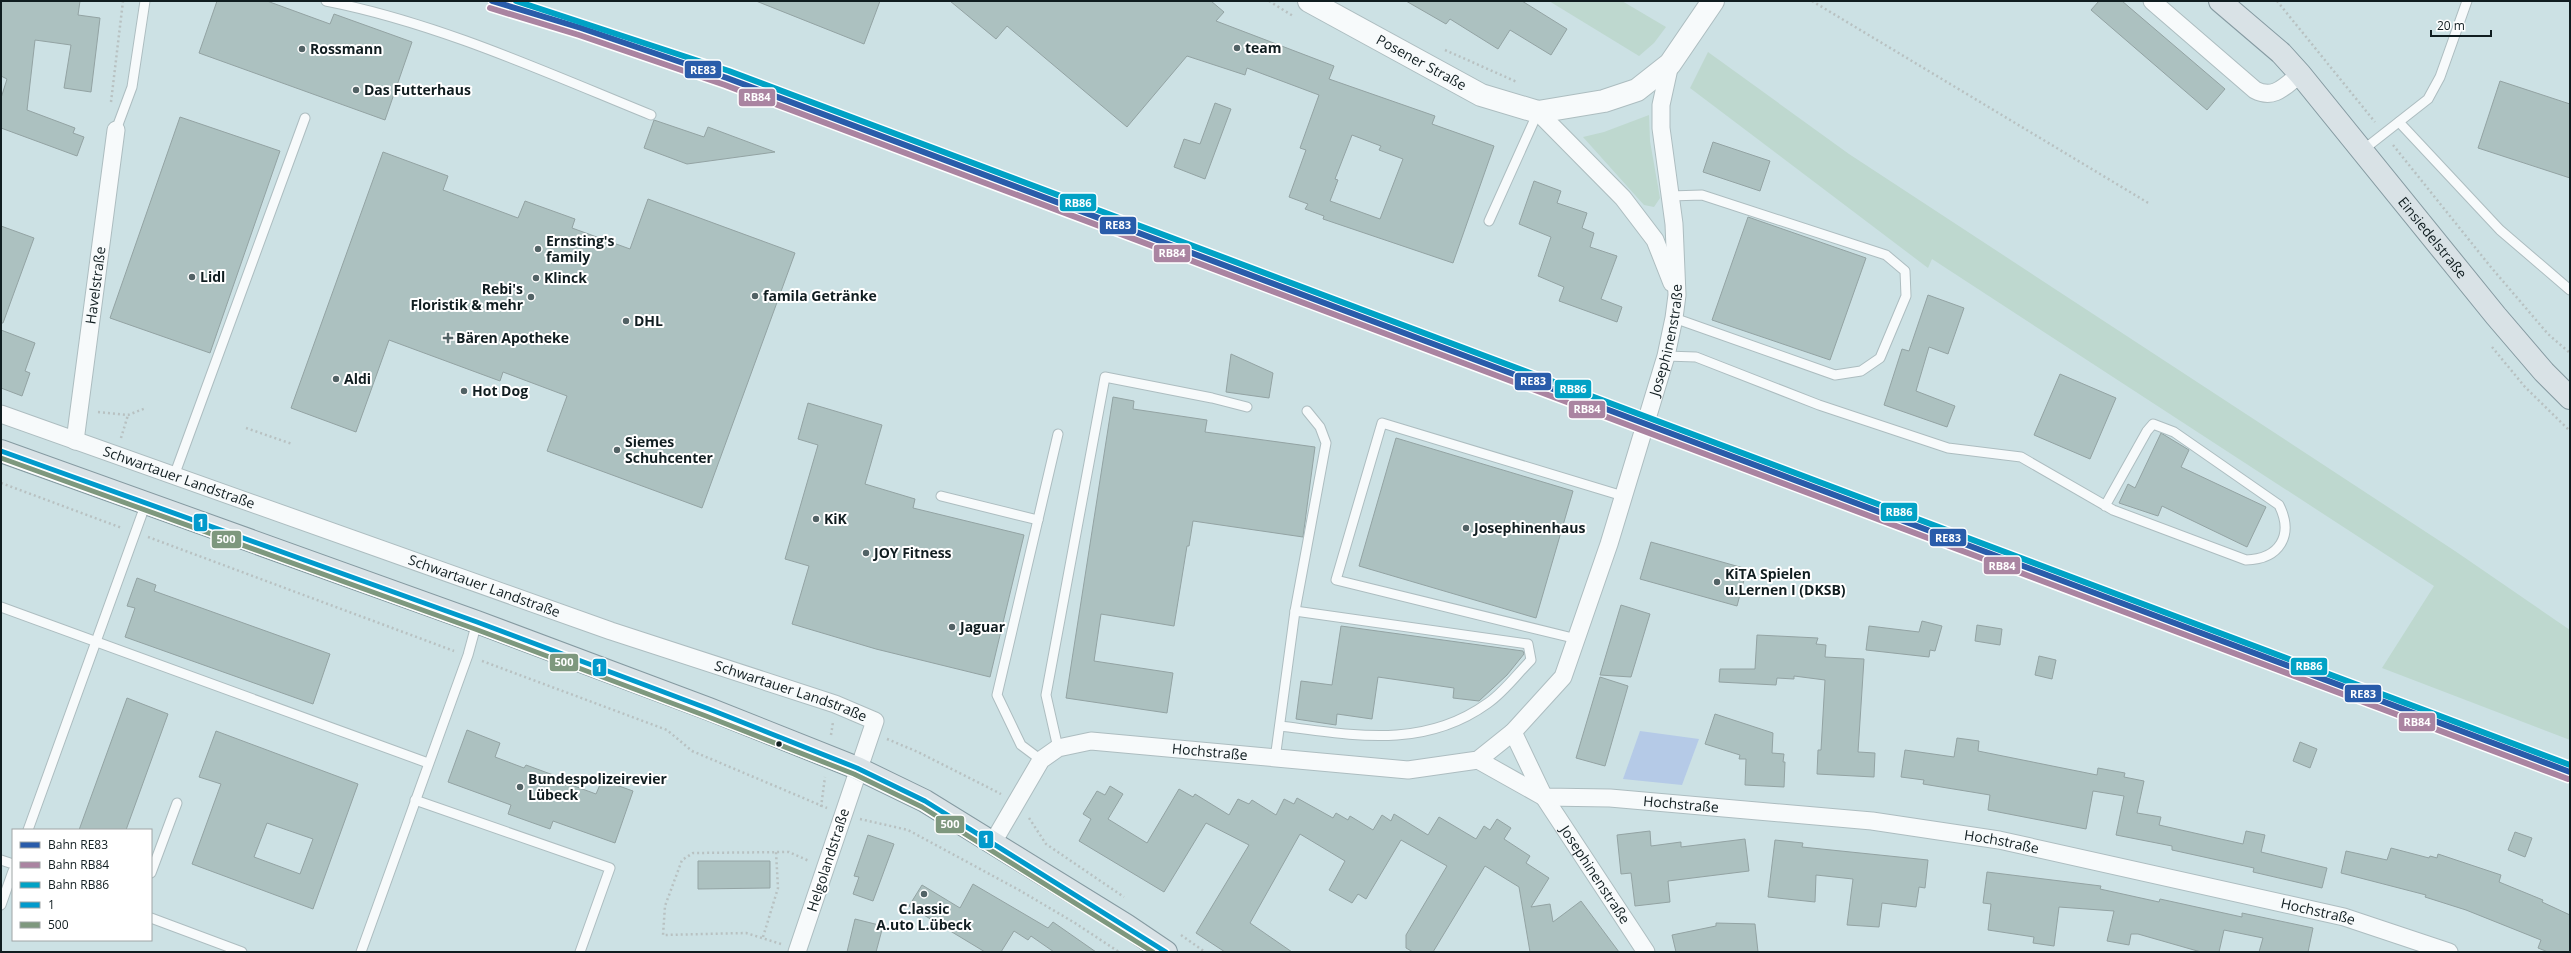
<svg xmlns="http://www.w3.org/2000/svg" width="2571" height="953" font-family="'Open Sans',sans-serif">
  <style>
    .green { fill: #bed8cf }
    .water { fill: #b5cae7 }
    .building { fill: #acc1c0; stroke: #93a3a3; fill-rule: evenodd }
    .lines { fill: none; stroke-linecap: round; stroke-linejoin: round }
    .service-casing { stroke: #adbdc0; stroke-width: 11 }
    .minor-casing { stroke: #adbdc0; stroke-width: 19 }
    .tertiary-casing { stroke: #adbdc0; stroke-width: 24 }
    .primary-casing { stroke: #859aa1; stroke-width: 24 }
    .path { stroke: #b8c1c1; stroke-width: 2.5; stroke-dasharray: 2 3; stroke-linecap: butt }
    .service { stroke: #f7fafb; stroke-width: 9 }
    .minor { stroke: #f7fafb; stroke-width: 17 }
    .tertiary { stroke: #f7fafb; stroke-width: 22 }
    .primary { stroke: #d9e2e6; stroke-width: 22 }
    .bus-1-casing { stroke: #fff; stroke-width: 8 }
    .bus-2-casing { stroke: #fff; stroke-width: 8 }
    .bus-1 { stroke: #029acc; stroke-width: 5 }
    .bus-2 { stroke: #7e987e; stroke-width: 5 }
    .rail-1-casing { stroke: #fff; stroke-width: 9 }
    .rail-2-casing { stroke: #fff; stroke-width: 9 }
    .rail-3-casing { stroke: #fff; stroke-width: 9 }
    .rail-1 { stroke: #295caa; stroke-width: 6 }
    .rail-2 { stroke: #aa84a1; stroke-width: 6 }
    .rail-3 { stroke: #01a2c5; stroke-width: 6 }
    .poi-dot { fill: #526265; stroke: #fff; stroke-width: 1.5 }
    .bus-dot { fill: #101d20; stroke: #fff; stroke-width: 1.5 }
    .labels { text-anchor: middle; stroke-width: 4; stroke-linejoin: round; paint-order: stroke }
    .poi-label { font-size: 14px; font-weight: bold; fill: #101d20; stroke: #fff; text-anchor: start }
    .street-label { font-size: 14px; fill: #101d20; stroke: #fff }
    .line-badge { stroke: #fff; stroke-width: 1.5 }
    .badge-label { font-size: 11px; text-anchor: middle; font-weight: bold; fill: #fff }
  </style>
  <rect width="100%" height="100%" fill="#cce1e4"/>
  <g class="green">
    <path d="M1549,1H1622L1666,27L1654,43L1639,56Z"/>
    <path d="M1708,52L1849,154L2455,551L2570,630V740L2382,668L2434,586L1932,259L1928,268L1690,88Z"/>
    <path d="M1649,115L1650,141L1660,198L1654,207L1644,205L1583,137L1604,132Z"/>
  </g>
  <path class="water" d="M1640,731L1699,739L1682,785L1623,779Z"/>
  <g class="building">
    <path d="M1,1H80L78,15L100,18L91,92L64,88L71,45L35,40L27,110L75,128L73,133L84,137L77,156L1,128V98L7,79L1,76Z"/>
    <path d="M217,1H267L330,24L334,14L412,42L385,120L199,53Z"/>
    <path d="M756,1H880L864,44Z"/>
    <path d="M950,1H1211L1224,12L1216,21L1334,66L1329,79L1435,116L1432,124L1494,146L1453,263L1323,219L1324,216L1305,209L1308,204L1289,197L1306,150L1300,148L1319,95L1247,68L1245,75L1187,56L1127,127L1007,26L996,39ZM1352,135L1381,146L1379,150L1403,159L1380,219L1330,201L1338,180L1335,179Z"/>
    <path d="M1406,1H1522L1567,29L1551,55L1510,30L1498,49L1450,19L1446,24Z"/>
    <path d="M2099,1H2122L2225,89L2207,110L2091,10Z"/>
    <path d="M2500,81L2570,104V178L2478,148Z"/>
    <path d="M1215,103L1231,109L1205,179L1174,167L1184,139L1200,144Z"/>
    <path d="M180,117L280,151L210,353L110,318Z"/>
    <path d="M654,120L704,137L708,127L775,152L687,164L644,148Z"/>
    <path d="M1713,142L1770,161L1760,191L1703,172Z"/>
    <path d="M383,152L448,176L443,190L518,218L525,201L575,219L572,228L630,249L648,199L795,253L702,508L547,451L567,396L503,372L500,381L389,340L356,432L291,408Z"/>
    <path d="M1534,181L1561,191L1557,203L1587,213L1582,228L1594,233L1590,247L1617,256L1601,299L1622,307L1617,322L1559,301L1564,287L1538,276L1551,237L1519,224Z"/>
    <path d="M1748,217L1866,258L1830,360L1712,320Z"/>
    <path d="M1,226L34,238L3,323H1Z"/>
    <path d="M1928,295L1964,308L1948,354L1929,347L1916,391L1955,406L1947,427L1884,405L1902,349L1909,351Z"/>
    <path d="M1,330L35,343L25,371L30,373L22,396L1,388Z"/>
    <path d="M1231,354L1273,373L1269,398L1226,392Z"/>
    <path d="M2060,374L2116,398L2090,459L2034,435Z"/>
    <path d="M1113,397L1134,401L1133,409L1207,420L1205,432L1315,447L1303,537L1193,521L1189,546H1187L1174,626L1101,614L1094,661L1173,673L1167,713L1066,698Z"/>
    <path d="M808,403L882,425L865,484L915,499L913,508L1024,535L990,677L876,649L792,624L809,566L785,559L818,445L798,439Z"/>
    <path d="M2161,433L2189,450L2181,467L2266,507L2247,547L2162,506L2158,516L2119,503L2128,484L2135,488Z"/>
    <path d="M1396,438L1573,491L1536,618L1359,566Z"/>
    <path d="M1651,542L1747,569L1737,606L1640,579Z"/>
    <path d="M137,578L156,585L154,591L330,654L313,704L125,637L135,608L127,606Z"/>
    <path d="M1621,605L1650,614L1631,677L1600,675Z"/>
    <path d="M1922,621L1942,626L1935,651L1930,650L1929,657L1866,650L1869,626L1919,632Z"/>
    <path d="M1977,625L2002,629L2000,645L1975,641Z"/>
    <path d="M1341,626L1523,651L1524,654L1507,675L1479,701L1453,698L1454,688L1378,677L1372,719L1337,714L1336,725L1296,719L1301,681L1332,685Z"/>
    <path d="M1757,635L1818,638L1816,644L1826,645L1825,657L1864,659L1858,752L1875,753L1874,777L1817,774L1818,750H1821L1825,680L1794,676V679L1777,678L1776,685L1719,682L1720,669H1755Z"/>
    <path d="M2039,656L2056,660L2052,679L2035,675Z"/>
    <path d="M1600,677L1628,686L1605,766L1576,758Z"/>
    <path d="M127,698L168,714L126,830H79Z"/>
    <path d="M1715,714L1773,733L1772,753L1784,754L1783,762H1785L1784,787L1745,785L1746,759H1739L1740,755L1705,744Z"/>
    <path d="M467,730L500,743L495,757L524,768L526,765L567,780L566,783L596,794L602,780L633,791L615,843L553,821L550,829L508,814L511,805L448,782Z"/>
    <path d="M216,731L358,784L313,909L192,864L221,784L199,777ZM267,823L313,839L300,874L254,857Z"/>
    <path d="M1957,738L1979,741L1978,751L2097,775L2098,768L2125,773L2124,777L2144,781L2137,813L2161,817L2159,825L2243,844L2246,831L2265,835L2261,852L2327,868L2322,888L2253,872L2254,868L2172,850V846L2116,835L2124,796L2093,791L2086,829L1988,810L1990,795L1923,784L1924,780L1901,777L1905,750L1954,757Z"/>
    <path d="M2300,742L2317,749L2310,768L2293,761Z"/>
    <path d="M1110,786L1123,794L1108,819L1147,843L1179,789L1193,797L1195,794L1229,815L1238,799L1249,804L1252,800L1276,815L1284,799L1294,804L1297,798L1333,818L1336,813L1348,820L1350,816L1373,830L1382,815L1391,821L1394,814L1428,835L1439,817L1476,839L1484,826L1490,830L1497,819L1511,828L1504,839L1530,856L1526,863L1549,878L1531,907L1550,904L1553,922L1581,901L1619,952H1530L1519,887L1485,866L1433,952H1413L1406,948V935L1447,866L1401,840L1366,899L1358,894L1352,903L1329,890L1345,861L1300,834L1250,923L1292,952H1225L1196,933L1249,845L1206,823L1164,892L1079,841L1091,819L1083,814L1097,791L1105,795Z"/>
    <path d="M1650,831L1651,846L1681,842V847L1745,839L1749,871L1668,881L1670,902L1635,906L1631,873L1621,874L1617,835Z"/>
    <path d="M2515,832L2532,838L2525,857L2508,850Z"/>
    <path d="M868,835L894,844L873,901L853,894L859,877L854,876Z"/>
    <path d="M1775,840L1803,843L1802,847L1928,860L1925,888L1919,887L1916,907L1882,903L1879,927L1847,925L1853,879L1816,875L1815,902L1768,897Z"/>
    <path d="M2391,848L2429,858L2430,856L2437,858L2438,854L2501,875L2499,882L2543,900L2542,902L2570,915V952H2548L2538,948L2541,940L2466,910L2425,897L2426,895L2341,873L2346,851L2387,860Z"/>
    <path d="M698,861H770V888L698,889Z"/>
    <path d="M1987,872L2101,886L2100,889L2159,902L2160,899L2242,917V913L2313,928L2308,952H2259L2263,938L2224,930L2219,952H2201L2138,934H2131L2129,945L2107,941L2114,911L2059,907L2054,946L2033,943L2034,937L1988,930L1991,904L1983,903Z"/>
    <path d="M973,884L1048,928L1053,922L1096,952H1054L1031,936L1028,940L1014,931L1001,952H985L909,906L922,885L960,908Z"/>
    <path d="M855,919L883,926L876,952H847Z"/>
    <path d="M1716,923L1755,924L1758,952H1676L1672,935L1716,926Z"/>
  </g>
  <g class="lines">
    <defs>
      <g id="service">
        <path d="M326,1C438,23 545,72 651,115"/>
        <path d="M2399,122L2500,230L2570,290"/>
        <path d="M116,130L132,87L145,1"/>
        <path d="M2363,150L2428,99L2440,77L2467,1"/>
        <path d="M1670,196L1702,195L1886,255L1905,271L1906,296L1880,358L1861,371L1835,375L1674,318"/>
        <path d="M1489,221L1538,112"/>
        <path d="M1666,356L1696,357L1819,405L1948,448L2021,457L2113,510L2246,560C2280,559 2294,535 2279,505L2174,432L2153,424L2147,431L2105,506"/>
        <path d="M174,476L305,118"/>
        <path d="M941,496L1038,520"/>
        <path d="M1,607L428,763"/>
        <path d="M1577,639L1336,580L1382,423L1623,496"/>
        <path d="M1280,726C1353,735 1423,750 1488,703C1504,692 1517,674 1531,660L1528,644L1295,611"/>
        <path d="M1058,748L1046,695L1105,377L1212,398L1247,407"/>
        <path d="M1275,759L1295,611L1326,443L1320,427L1307,411"/>
        <path d="M1041,760L1021,745L997,695L1058,434"/>
        <path d="M415,800L610,868L580,952"/>
        <path d="M28,830L146,503"/>
        <path d="M1,860L13,864"/>
        <path d="M151,873L177,803"/>
        <path d="M1,905L13,871"/>
        <path d="M151,918L242,952"/>
        <path d="M361,952L468,655L477,622"/>
      </g>
      <g id="minor">
        <path d="M2152,1L2255,90C2274,100 2285,86 2300,74"/>
        <path d="M1538,112L1623,198L1655,240L1672,283"/>
        <path id="s1" d="M1,414L611,631L835,704L875,721L797,952"/>
        <path id="s2" d="M75,441L116,130"/>
        <path id="s3" d="M1513,732L1544,797L1646,952"/>
        <path id="s4" d="M1478,760L1544,797L1610,798L1872,821L1999,840L2344,917L2449,952"/>
        <path id="s5" d="M992,844L1041,760L1058,748L1091,741L1408,770L1478,760L1513,732L1563,677L1609,544L1666,356L1674,318L1677,295L1674,224L1661,128V105L1670,64"/>
      </g>
      <g id="tertiary">
        <path id="s6" d="M1309,1L1481,95L1538,112L1604,101L1637,90L1670,64L1713,1"/>
      </g>
      <g id="primary">
        <path id="s7" d="M2220,1L2281,53L2300,74L2496,316L2544,372L2570,398"/>
        <path d="M1,451L477,622L709,709L857,768L925,801L1126,925L1166,952"/>
      </g>
    </defs>
    <use href="#service" class="service-casing"/>
    <use href="#minor" class="minor-casing"/>
    <use href="#tertiary" class="tertiary-casing"/>
    <use href="#primary" class="primary-casing"/>
    <g class="path">
      <path d="M1269,1L1293,16"/>
      <path d="M1812,1L2150,204"/>
      <path d="M2277,1L2375,122"/>
      <path d="M1445,50L1517,82"/>
      <path d="M111,102L123,1"/>
      <path d="M2393,145L2490,266L2548,334L2570,353"/>
      <path d="M2492,347L2525,387L2570,431"/>
      <path d="M98,412L128,415L146,408"/>
      <path d="M246,428L292,444"/>
      <path d="M121,438L128,415"/>
      <path d="M1,483L122,528"/>
      <path d="M148,537L454,651"/>
      <path d="M482,661L667,730L692,751L827,808"/>
      <path d="M831,735L833,722"/>
      <path d="M887,739L918,752L1001,794"/>
      <path d="M821,807L825,777"/>
      <path d="M1029,818L1046,844L1124,897"/>
      <path d="M860,819L908,830L1019,890L1075,923L1119,952"/>
      <path d="M1181,935L1205,952"/>
      <path d="M763,937L778,888L776,852"/>
      <path d="M781,944L746,933L663,935L665,906L682,860L693,853L789,852L809,861"/>
    </g>
    <use href="#service" class="service"/>
    <use href="#minor" class="minor"/>
    <use href="#tertiary" class="tertiary"/>
    <use href="#primary" class="primary"/>
    <defs>
      <path id="bus-1" d="M1,451L477,622L709,709L857,768L925,801L1166,952"/>
      <path id="bus-2" d="M1,458L475,629L706,716L854,774L922,807L1153,952"/>
    </defs>
    <use href="#bus-1" class="bus-1-casing"/>
    <use href="#bus-2" class="bus-2-casing"/>
    <use href="#bus-1" class="bus-1"/>
    <use href="#bus-2" class="bus-2"/>
    <defs>
      <path id="rail-1" d="M492,1L581,28L727,78L2570,772"/>
      <path id="rail-2" d="M490,8L579,35L725,85L2568,779"/>
      <path id="rail-3" d="M516,1L729,71L2570,765"/>
    </defs>
    <use href="#rail-1" class="rail-1-casing"/>
    <use href="#rail-2" class="rail-2-casing"/>
    <use href="#rail-3" class="rail-3-casing"/>
    <use href="#rail-1" class="rail-1"/>
    <use href="#rail-2" class="rail-2"/>
    <use href="#rail-3" class="rail-3"/>
  </g>
  <g class="poi-dot">
    <circle cx="1237" cy="48" r="4"/>
    <circle cx="302" cy="49" r="4"/>
    <circle cx="356" cy="90" r="4"/>
    <circle cx="538" cy="249" r="4"/>
    <circle cx="192" cy="277" r="4"/>
    <circle cx="536" cy="278" r="4"/>
    <circle cx="755" cy="296" r="4"/>
    <circle cx="531" cy="297" r="4"/>
    <circle cx="626" cy="321" r="4"/>
    <path d="M446 332h4v4h4v4h-4v4h-4v-4h-4v-4h4z"/>
    <circle cx="336" cy="379" r="4"/>
    <circle cx="464" cy="391" r="4"/>
    <circle cx="617" cy="450" r="4"/>
    <circle cx="816" cy="519" r="4"/>
    <circle cx="1466" cy="528" r="4"/>
    <circle cx="866" cy="553" r="4"/>
    <circle cx="1717" cy="582" r="4"/>
    <circle cx="952" cy="627" r="4"/>
    <circle cx="520" cy="787" r="4"/>
    <circle cx="924" cy="894" r="4"/>
  </g>
  <circle class="bus-dot" cx="779" cy="744" r="3.5"/>
  <g class="labels">
    <g class="poi-label">
      <text x="1245" y="53">team</text>
      <text x="310" y="54">Rossmann</text>
      <text x="364" y="95">Das Futterhaus</text>
      <text x="546" y="246">Ernsting's<tspan x="546" dy="16">family</tspan></text>
      <text x="200" y="282">Lidl</text>
      <text x="544" y="283">Klinck</text>
      <text x="523" y="294" text-anchor="end">Rebi's<tspan x="523" dy="16">Floristik &amp; mehr</tspan></text>
      <text x="763" y="301">famila Getränke</text>
      <text x="634" y="326">DHL</text>
      <text x="456" y="343">Bären Apotheke</text>
      <text x="344" y="384">Aldi</text>
      <text x="472" y="396">Hot Dog</text>
      <text x="625" y="447">Siemes<tspan x="625" dy="16">Schuhcenter</tspan></text>
      <text x="824" y="524">KiK</text>
      <text x="1474" y="533">Josephinenhaus</text>
      <text x="874" y="558">JOY Fitness</text>
      <text x="1725" y="579">KiTA Spielen<tspan x="1725" dy="16">u.Lernen I (DKSB)</tspan></text>
      <text x="960" y="632">Jaguar</text>
      <text x="528" y="784">Bundespolizeirevier<tspan x="528" dy="16">Lübeck</tspan></text>
      <text x="924" y="914" text-anchor="middle">C.lassic<tspan x="924" dy="16">A.uto L.übeck</tspan></text>
    </g>
    <g class="street-label">
      <text dy="5" stroke="none"><textPath href="#s6" startOffset="128">Posener Straße</textPath></text>
      <text dy="5" stroke="none"><textPath href="#s7" startOffset="319">Einsiedelstraße</textPath></text>
      <text dy="5" stroke="none"><textPath href="#s2" startOffset="157">Havelstraße</textPath></text>
      <text dy="5" stroke="none"><textPath href="#s5" startOffset="1013">Josephinenstraße</textPath></text>
      <text dy="5" stroke="none"><textPath href="#s1" startOffset="189">Schwartauer Landstraße</textPath></text>
      <text dy="5" stroke="none"><textPath href="#s1" startOffset="513">Schwartauer Landstraße</textPath></text>
      <text dy="5" stroke="none"><textPath href="#s1" startOffset="837">Schwartauer Landstraße</textPath></text>
      <text dy="5" stroke="none"><textPath href="#s5" startOffset="271">Hochstraße</textPath></text>
      <text dy="5" stroke="none"><textPath href="#s4" startOffset="213">Hochstraße</textPath></text>
      <text dy="5" stroke="none"><textPath href="#s4" startOffset="536">Hochstraße</textPath></text>
      <text transform="translate(828 860) rotate(-72)" y="5">Helgolandstraße</text>
      <text dy="5" stroke="none"><textPath href="#s3" startOffset="165">Josephinenstraße</textPath></text>
      <text dy="5" stroke="none"><textPath href="#s4" startOffset="860">Hochstraße</textPath></text>
    </g>
  </g>
  <g class="line-badge">
    <rect x="684" y="60" width="38" height="19" rx="4" fill="#295caa"/>
    <rect x="738" y="88" width="38" height="19" rx="4" fill="#aa84a1"/>
    <rect x="1059" y="193" width="38" height="19" rx="4" fill="#01a2c5"/>
    <rect x="1099" y="216" width="38" height="19" rx="4" fill="#295caa"/>
    <rect x="1153" y="244" width="38" height="19" rx="4" fill="#aa84a1"/>
    <rect x="1514" y="372" width="38" height="19" rx="4" fill="#295caa"/>
    <rect x="1554" y="379" width="38" height="20" rx="4" fill="#01a2c5"/>
    <rect x="1568" y="400" width="38" height="19" rx="4" fill="#aa84a1"/>
    <rect x="1880" y="502" width="38" height="20" rx="4" fill="#01a2c5"/>
    <rect x="193" y="513" width="15" height="19" rx="4" fill="#029acc"/>
    <rect x="1929" y="528" width="38" height="19" rx="4" fill="#295caa"/>
    <rect x="211" y="530" width="31" height="19" rx="4" fill="#7e987e"/>
    <rect x="1983" y="556" width="38" height="19" rx="4" fill="#aa84a1"/>
    <rect x="549" y="653" width="30" height="19" rx="4" fill="#7e987e"/>
    <rect x="2290" y="657" width="38" height="19" rx="4" fill="#01a2c5"/>
    <rect x="592" y="658" width="15" height="19" rx="4" fill="#029acc"/>
    <rect x="2344" y="684" width="38" height="19" rx="4" fill="#295caa"/>
    <rect x="2398" y="712" width="38" height="20" rx="4" fill="#aa84a1"/>
    <rect x="935" y="815" width="30" height="19" rx="4" fill="#7e987e"/>
    <rect x="978" y="830" width="16" height="19" rx="4" fill="#029acc"/>
  </g>
  <g class="badge-label">
    <text x="703" y="74">RE83</text>
    <text x="757" y="101">RB84</text>
    <text x="1078" y="207">RB86</text>
    <text x="1118" y="229">RE83</text>
    <text x="1172" y="257">RB84</text>
    <text x="1533" y="385">RE83</text>
    <text x="1573" y="393">RB86</text>
    <text x="1587" y="413">RB84</text>
    <text x="1899" y="516">RB86</text>
    <text x="201" y="527">1</text>
    <text x="1948" y="542">RE83</text>
    <text x="226" y="543">500</text>
    <text x="2002" y="570">RB84</text>
    <text x="564" y="666">500</text>
    <text x="2309" y="670">RB86</text>
    <text x="599" y="672">1</text>
    <text x="2363" y="698">RE83</text>
    <text x="2417" y="726">RB84</text>
    <text x="950" y="828">500</text>
    <text x="986" y="843">1</text>
  </g>
  <rect width="2571" height="953" fill="none" stroke="#101d20" stroke-width="4"/>
  <rect x="12" y="829" width="140" height="112" fill="#ffffff" stroke="#9fa5a6"/>
  <rect x="20" y="842" width="20" height="6" fill="#295caa" stroke="#9fa5a6"/>
  <text x="48" y="849" font-size="12" fill="#101d20">Bahn RE83</text>
  <rect x="20" y="862" width="20" height="6" fill="#aa84a1" stroke="#9fa5a6"/>
  <text x="48" y="869" font-size="12" fill="#101d20">Bahn RB84</text>
  <rect x="20" y="882" width="20" height="6" fill="#01a2c5" stroke="#9fa5a6"/>
  <text x="48" y="889" font-size="12" fill="#101d20">Bahn RB86</text>
  <rect x="20" y="902" width="20" height="6" fill="#029acc" stroke="#9fa5a6"/>
  <text x="48" y="909" font-size="12" fill="#101d20">1</text>
  <rect x="20" y="922" width="20" height="6" fill="#7e987e" stroke="#9fa5a6"/>
  <text x="48" y="929" font-size="12" fill="#101d20">500</text>
  <path d="M2431 30v6h60v-6" fill="none" stroke="#101d20" stroke-width="2"/>
  <text x="2437" y="30" font-size="12" fill="#101d20" stroke="#ffffff" stroke-width="3" paint-order="stroke">20 m</text>
</svg>
